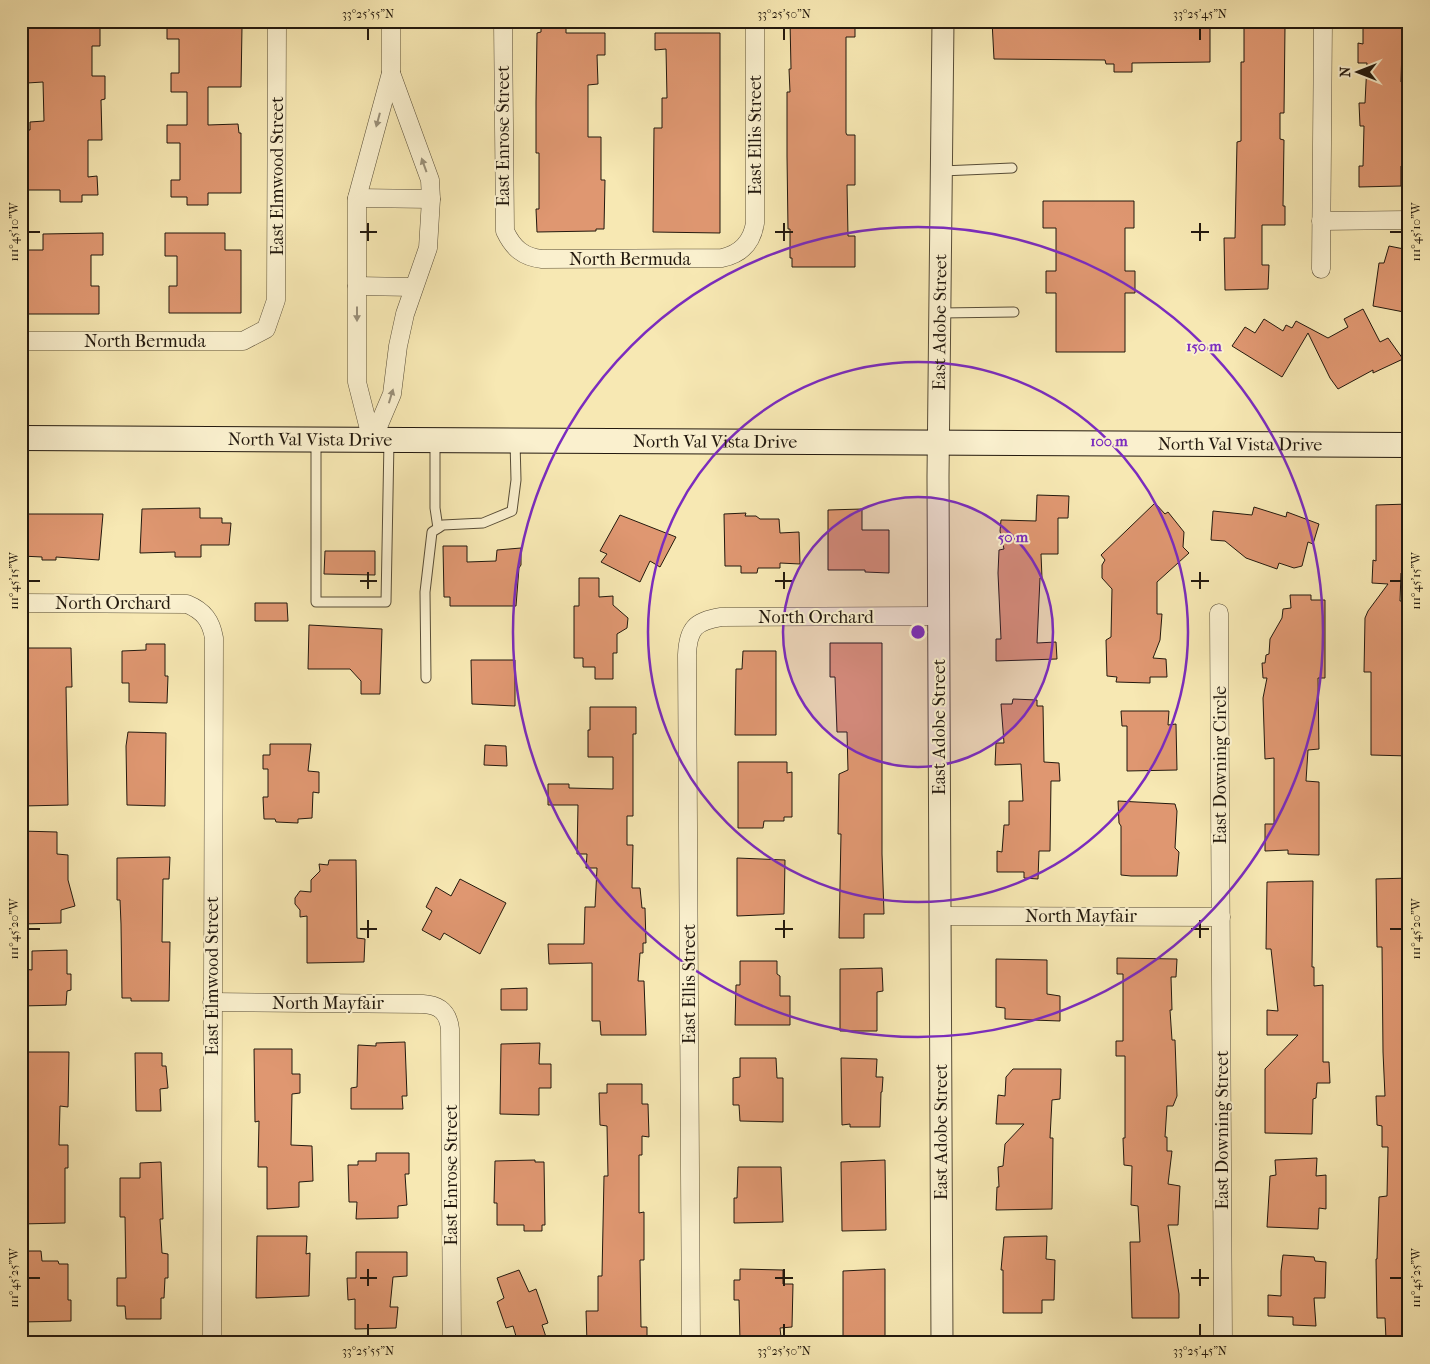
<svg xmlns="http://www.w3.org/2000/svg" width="1430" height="1364" font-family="'IM FELL French Canon',serif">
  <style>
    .building { fill: #df9771; stroke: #23190e }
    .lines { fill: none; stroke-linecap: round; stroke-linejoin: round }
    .service-casing { stroke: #584d37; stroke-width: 11 }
    .minor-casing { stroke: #584d37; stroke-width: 19 }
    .tertiary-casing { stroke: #584d37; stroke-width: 23 }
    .secondary-casing { stroke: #23190e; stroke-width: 26 }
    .service { stroke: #faf0ce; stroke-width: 9 }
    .minor { stroke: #faf0ce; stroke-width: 18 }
    .tertiary { stroke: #faf0ce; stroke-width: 21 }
    .secondary { stroke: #faf0ce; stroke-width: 24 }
    .oneway { fill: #998f78 }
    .ticks { fill: none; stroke: #23190e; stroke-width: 2 }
    .ring { fill: none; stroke: #7b2cbf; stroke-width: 2.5 }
    .labels { text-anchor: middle; stroke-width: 4; stroke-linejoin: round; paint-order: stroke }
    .street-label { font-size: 18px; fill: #23190e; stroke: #faf0ce }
    .centre { fill: #7b2cbf; stroke: #faf0ce; stroke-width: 2.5 }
    .ring-label { font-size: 15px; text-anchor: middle; font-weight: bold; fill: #7b2cbf; stroke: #faf0ce; stroke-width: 4; stroke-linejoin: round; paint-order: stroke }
    .neatline { fill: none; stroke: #23190e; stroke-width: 2 }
    .ticks-label { font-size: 12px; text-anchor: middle; fill: #23190e }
  </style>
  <rect width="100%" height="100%" fill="#f7e8b3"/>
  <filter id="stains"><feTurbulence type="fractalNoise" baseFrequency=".004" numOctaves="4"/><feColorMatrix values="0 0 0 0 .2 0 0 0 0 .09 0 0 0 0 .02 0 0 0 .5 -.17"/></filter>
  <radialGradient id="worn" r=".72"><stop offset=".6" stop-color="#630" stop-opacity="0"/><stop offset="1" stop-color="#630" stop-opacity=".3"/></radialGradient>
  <g class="building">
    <path d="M27,21H100V46H92V76H105V99L101,100L102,140H88V177L97,176L98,195H82V202H60V190H27V130H30V122L44,121L43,82L27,83Z"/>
    <path d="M167,21H238V27H242L241,87H208V125L238,124L239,133H241V193H208V205H187V197H171V180H180V143H167V125H187V92H171V73H179V39H167Z"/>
    <path d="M790,21H855V37H846V133L847,135H855V185H847L848,236H855V267H792V258H790V229H788L787,156V92H790L789,69H791Z"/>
    <path d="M992,21L1019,22L1020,25L1048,24V21H1210V62L1132,63V72H1114V64H1106L1105,60L994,59Z"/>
    <path d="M1244,21H1281V27H1285L1284,113H1280V139L1284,140L1283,206H1285V225H1262V265H1269L1268,289L1225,290L1224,238H1235L1237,142L1241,141V62H1244Z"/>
    <path d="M1363,21H1409V47H1402L1401,82L1408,83V143L1407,166H1401V186L1359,187V166H1363L1364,126H1360L1359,103H1365L1367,63H1358V43L1363,44Z"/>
    <path d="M541,25H566V33H605V55H597L598,84L588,85V137H601V180H605L604,229H596V231L537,232L536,209H539V153H536V102L537,33L541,32Z"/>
    <path d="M655,33H720V233L653,232L654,128H662V98H667L666,49L655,50Z"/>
    <path d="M1043,201H1134V228H1125V271H1135V293H1125V352H1056V293H1046V271H1056V228H1043Z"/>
    <path d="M103,233V255H91V286H99V314H26V294H27L28,282V250H43V234Z"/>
    <path d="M165,233H225V250H241V313H169V286H177V256H165Z"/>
    <path d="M1389,246L1409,250V313L1373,306L1379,263H1384Z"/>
    <path d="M1363,309L1380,342L1388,338L1403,359L1373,373V370L1338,389L1330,378L1308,333L1282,377L1232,346L1245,327L1255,333L1264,319L1283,331L1286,325L1292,328L1296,321L1328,338L1348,327L1344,319Z"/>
    <path d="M1037,495L1069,496L1068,518H1058V554H1041L1042,578H1040L1037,643L1056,642L1057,659L996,661V639H1001L998,573L999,550L1004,549L1000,531L1001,520L1036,521Z"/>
    <path d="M1155,503L1165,514L1168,512L1184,532L1183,547L1189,553L1157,582V614H1162L1160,640L1153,658L1166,659L1167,677H1150V683L1116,682L1117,677L1107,676L1106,640L1111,637L1112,589L1102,578V565L1105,560L1101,555Z"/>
    <path d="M1409,504V573H1401L1400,601H1409V756L1371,755V672H1364L1365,618L1368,611L1388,584L1372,583L1373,560L1376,561V505Z"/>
    <path d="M1254,507L1286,517L1287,512L1319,524L1313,544L1308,542L1302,566L1294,568L1279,563L1277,569L1246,558L1225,541L1211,540L1213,511L1252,515Z"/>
    <path d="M200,508V518H222V523H231L229,545H201V557H175V552L140,553L142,509Z"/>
    <path d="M862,509V530H889V573L865,572V570H828V510Z"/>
    <path d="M746,513L745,516H756L760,519H779L780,533L799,532L800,564L780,563V568H758L757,573H741V566H725L724,514Z"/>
    <path d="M21,514H103L99,560L56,557V560H42V557L21,556Z"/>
    <path d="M620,515L676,537L660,567L650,561L640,582L601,562L607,554L600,551Z"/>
    <path d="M443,546H467V562L496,561L497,550L521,548V565L519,568L516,606H450V597H444Z"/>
    <path d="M325,551H375V575L324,574Z"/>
    <path d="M579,578H599V597L613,596V605L628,618L627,628L617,634V653H613V679H595V667H583V658H574V606H579Z"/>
    <path d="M1290,595H1311V600H1325V678H1318L1319,749L1308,750L1306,781L1319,782V855L1288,854V850L1265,851V824H1274V758L1265,759L1263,698L1267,678H1263L1262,663H1265L1266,655L1269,654L1270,639L1282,618L1283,609L1291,608Z"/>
    <path d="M255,603H287L288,621H255Z"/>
    <path d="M309,625L382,629L380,694H361V681L350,669H308Z"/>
    <path d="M830,643H882V854L884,914H864V938H839L841,834H838L839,774L848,770L847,732H837L835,677H830Z"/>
    <path d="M146,644H165V676H168L167,703L129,702V683H122V651L146,650Z"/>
    <path d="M21,648H71L72,687H66L68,805L23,806L21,758L23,736H28V684H21Z"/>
    <path d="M743,651H776V735H735L736,669H742Z"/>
    <path d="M471,660H515V706L472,704Z"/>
    <path d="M1013,699L1037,700V706H1043L1044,762L1059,763L1060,781H1051L1050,851H1039L1038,879L1024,878V872H997V851L1002,852L1004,825H1009V801H1023L1021,764L995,765L996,743H1004L1001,704H1012Z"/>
    <path d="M590,707H636V734H633V816H627V845H633L632,888H640L642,908H645L646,943H643V953H640L638,981H644L646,1035H601L600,1021H592V963L549,964L548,944H584L585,907H595L597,868H586L587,854H577L578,805H548V784H569V788L613,789V757H588V730H590Z"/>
    <path d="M1121,711H1169L1168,725L1176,724L1177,770L1127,771V726H1122Z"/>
    <path d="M128,732L166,733L165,806L127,805L126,746Z"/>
    <path d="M270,744H311L308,771L319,772V793L313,792L312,818L298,819V823L276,822L275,819H264L263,797H268V769H263V755H270Z"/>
    <path d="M485,745L506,746L507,766L484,765Z"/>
    <path d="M738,762H787V773L792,772V817H784V821H764L763,828H738Z"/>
    <path d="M1118,801L1175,804L1177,811L1175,848L1179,852L1177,876H1131L1121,875V826L1119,823Z"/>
    <path d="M21,831L57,832V854L68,855V880L75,906L61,910V923L23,924L24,896L21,895Z"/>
    <path d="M170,857L169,879H163L162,942H170L169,1001H131V998H122L121,924L120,900H117V858Z"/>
    <path d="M737,858L785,860L784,914L737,916Z"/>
    <path d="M329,860H356L357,938L365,939L364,962L307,963V916L300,917V910L295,904V898L300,891L311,892V880L320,871L319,864L328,865Z"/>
    <path d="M1409,878V1226H1402V1260H1409V1339H1386L1385,1318H1377L1376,1259H1377L1379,1197L1387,1196L1388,1147H1382V1126L1377,1125L1376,1096H1385L1383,1052L1382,947H1377L1376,879Z"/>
    <path d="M460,879L506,903L480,954L444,933L440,940L422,930L432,911L426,907L436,887L451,896Z"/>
    <path d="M1313,881L1312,967H1314V986L1323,985V1062H1329L1330,1083H1317L1316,1098L1313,1099L1312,1134L1265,1133V1069L1298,1035H1267V1010L1278,1011L1271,949H1266L1267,882Z"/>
    <path d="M67,950V974H71V990L67,991L66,1005L21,1006V981H23V969L32,970V951Z"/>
    <path d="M1117,958L1177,959L1176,977H1171L1172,1010H1170L1172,1040H1175L1177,1096L1173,1106H1167L1165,1137H1167V1151H1172L1168,1184L1180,1186L1178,1225H1168L1179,1294V1318H1132L1130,1242H1140L1138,1206L1131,1205L1132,1166L1124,1165L1123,1138H1125V1056H1116V1041H1123V974H1117Z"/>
    <path d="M996,959L1047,960V994L1060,996V1021L1005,1019V1008L996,1007Z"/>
    <path d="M740,961H777V974L780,976V996H790V1025H735L736,985H740Z"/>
    <path d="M882,968L883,991L877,992V1031H840V969Z"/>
    <path d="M527,988V1010H501V989Z"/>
    <path d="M405,1042L407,1096H402L403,1109H351V1088L357,1087L358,1045L376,1046V1043Z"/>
    <path d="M540,1043L539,1064H551V1088H539V1115L500,1114L501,1044Z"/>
    <path d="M254,1049H292V1074H300V1093L292,1094L291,1145L312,1146L313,1181L299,1182V1207L267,1209V1167H258L259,1121L255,1122Z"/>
    <path d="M21,1052H69L68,1107L60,1106L59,1145H68V1168H65V1223L21,1224V1143H28L26,1108H23Z"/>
    <path d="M135,1053H162V1066H166L168,1088L160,1089L161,1111H136Z"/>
    <path d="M740,1058H776L777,1078H783V1122L740,1121L739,1105H733V1078L740,1077Z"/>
    <path d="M841,1058L877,1059L876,1077H883L882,1092H881L880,1127H850V1124L842,1125Z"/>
    <path d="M1013,1069H1061L1060,1099L1052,1100L1050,1138H1053L1052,1209L996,1210L997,1187H999L998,1167L1003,1166L1005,1144L1024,1124H996L998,1095L1005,1096L1006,1077Z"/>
    <path d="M607,1084H642V1104H648L649,1137L642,1136V1155H639V1213L644,1212V1260H640L641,1327H647V1343H587L586,1311H598V1276H602L604,1176H608L607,1126L600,1125L599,1093H607Z"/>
    <path d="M376,1153H409V1174H405L407,1205L398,1206V1218L356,1219L357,1202H349L348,1165H358V1161H376Z"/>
    <path d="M1317,1158L1316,1176L1326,1175V1209L1319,1208L1318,1229L1267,1227L1270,1176L1276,1175L1275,1160Z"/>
    <path d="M535,1160V1162H544L545,1225H542V1231H524V1225H497V1203H494L495,1161Z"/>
    <path d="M885,1160L886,1230L842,1231L841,1162Z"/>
    <path d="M161,1162L163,1219H160L162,1253L168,1254V1278H165L164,1298H161V1319H126L125,1306H117V1278H126L125,1217H120V1178H140V1163Z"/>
    <path d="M738,1167H781L783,1222L734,1223V1198H737Z"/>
    <path d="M257,1236H307L306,1254L310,1253L309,1296L256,1298Z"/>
    <path d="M1047,1236L1046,1259L1055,1260L1054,1300H1042V1313H1003V1270H1001L1004,1237Z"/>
    <path d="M21,1251H41L42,1261H58L59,1264H68V1300H71V1321L21,1322Z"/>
    <path d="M356,1252H407V1276L393,1277L390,1307H398L396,1328L355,1329V1299L348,1300L347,1278H356Z"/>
    <path d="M1283,1255L1314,1257L1315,1261L1326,1262L1325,1298H1314L1316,1326L1293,1325V1317L1268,1316V1295L1281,1296V1271Z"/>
    <path d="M740,1269L783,1270V1284H793L792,1327L780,1328L781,1337L756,1338V1341H740L739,1300H734V1280H740Z"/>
    <path d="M885,1269V1340H843V1271Z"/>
    <path d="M519,1270L529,1292L536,1289L548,1323L542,1325L548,1343H518L513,1326L506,1328L497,1302L504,1298L497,1278Z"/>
  </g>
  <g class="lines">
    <defs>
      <g id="service">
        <path d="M942,171L1012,168"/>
        <path d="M941,313L1014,312"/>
        <path d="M316,440V602H386L389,441"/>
        <path d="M435,441V508L438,528"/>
        <path d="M426,678L425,592L432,532L443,525L483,523L512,511L516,480L515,441"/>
      </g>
      <g id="minor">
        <path d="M503,21L505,231C513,248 523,257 542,259L722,258C741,254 752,242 755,223V21"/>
        <path d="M357,198L431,199"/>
        <path d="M1321,221L1409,220"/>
        <path d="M1321,269L1323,21"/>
        <path d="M357,286L413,287"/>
        <path d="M21,341H243L266,329L276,300L277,21"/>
        <path d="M372,441L357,382V198L391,73V21"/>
        <path d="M372,441L392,394L398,346L405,314L428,248L431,199L430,180L391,73"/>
        <path d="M21,603L187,604C204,611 211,621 214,638L212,1343"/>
        <path d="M1219,613L1223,1343"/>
        <path d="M940,916L1221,917"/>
        <path d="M212,1002L423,1004C440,1005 448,1012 450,1029L452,1343"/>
        <path d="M691,1343L687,655C688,629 695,621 721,617L938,616"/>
      </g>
      <g id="tertiary">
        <path id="s1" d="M942,1343L938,477L943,21"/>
      </g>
      <g id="secondary">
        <path id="s2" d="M21,438L1409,445"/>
      </g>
    </defs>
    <use href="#service" class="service-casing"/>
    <use href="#minor" class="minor-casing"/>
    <use href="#tertiary" class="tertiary-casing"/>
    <use href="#secondary" class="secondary-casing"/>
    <use href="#service" class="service"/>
    <use href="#minor" class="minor"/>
    <use href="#tertiary" class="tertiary"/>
    <use href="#secondary" class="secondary"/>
  </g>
  <defs><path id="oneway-solid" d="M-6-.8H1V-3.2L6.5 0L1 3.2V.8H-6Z" transform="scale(1.25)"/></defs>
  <g class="oneway">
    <use href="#oneway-solid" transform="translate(378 120) rotate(105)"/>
    <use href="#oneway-solid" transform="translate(424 165) rotate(-110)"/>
    <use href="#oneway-solid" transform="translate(357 314) rotate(90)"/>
    <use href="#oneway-solid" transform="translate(391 396) rotate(-73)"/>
  </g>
  <path class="ticks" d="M368,28V40M784,28V40M1200,28V40M368,223V241M784,223V241M1200,223V241M28,232H40M360,232H377M775,232H793M1191,232H1209M1390,232H1402M368,572V589M784,572V589M1200,572V589M28,581H40M360,581H377M775,581H793M1191,581H1209M1390,581H1402M368,920V938M784,920V938M1200,920V938M28,929H40M360,929H377M775,929H793M1191,929H1209M1390,929H1402M368,1269V1286M784,1269V1286M1200,1269V1286M28,1278H40M360,1278H377M775,1278H793M1191,1278H1209M1390,1278H1402M368,1324V1336M784,1324V1336M1200,1324V1336"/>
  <circle cx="918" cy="632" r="135" fill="#7b2cbf" fill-opacity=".12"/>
  <g class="ring">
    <circle cx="918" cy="632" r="135"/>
    <circle cx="918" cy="632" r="270"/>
    <circle cx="918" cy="632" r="405"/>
  </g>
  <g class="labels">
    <g class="street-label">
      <text transform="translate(755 135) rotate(-90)" y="6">East Ellis Street</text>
      <text transform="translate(503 136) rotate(-90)" y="6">East Enrose Street</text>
      <text transform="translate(277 176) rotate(-90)" y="6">East Elmwood Street</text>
      <text x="630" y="265">North Bermuda</text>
      <text dy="6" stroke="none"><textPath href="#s1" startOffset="1021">East Adobe Street</textPath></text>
      <text x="145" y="347">North Bermuda</text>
      <text dy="6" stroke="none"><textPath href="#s2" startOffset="289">North Val Vista Drive</textPath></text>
      <text dy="6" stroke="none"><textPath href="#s2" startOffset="694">North Val Vista Drive</textPath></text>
      <text dy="6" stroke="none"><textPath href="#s2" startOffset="1219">North Val Vista Drive</textPath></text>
      <text x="113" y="609">North Orchard</text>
      <text x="816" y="623">North Orchard</text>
      <text transform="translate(939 727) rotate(-90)" y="6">East Adobe Street</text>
      <text transform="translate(1220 765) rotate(-90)" y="6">East Downing Circle</text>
      <text x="1081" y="922">North Mayfair</text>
      <text transform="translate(212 976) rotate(-90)" y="6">East Elmwood Street</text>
      <text transform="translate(689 984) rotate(-90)" y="6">East Ellis Street</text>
      <text x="328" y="1009">North Mayfair</text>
      <text transform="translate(1222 1130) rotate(-90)" y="6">East Downing Street</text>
      <text transform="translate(941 1132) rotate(-90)" y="6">East Adobe Street</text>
      <text transform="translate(451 1175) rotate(-90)" y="6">East Enrose Street</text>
    </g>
  </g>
  <circle cx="918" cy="632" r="8" class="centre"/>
  <g class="ring-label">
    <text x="1204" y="351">150 m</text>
    <text x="1109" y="446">100 m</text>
    <text x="1013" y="542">50 m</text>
  </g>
  <rect width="1430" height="1364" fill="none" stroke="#f7e8b3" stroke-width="55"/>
  <g transform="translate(1358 72) rotate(270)" stroke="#faf0ce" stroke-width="4" paint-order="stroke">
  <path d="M0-4L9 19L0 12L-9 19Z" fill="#23190e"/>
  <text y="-8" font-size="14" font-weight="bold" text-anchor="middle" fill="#23190e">N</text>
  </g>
  <rect x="28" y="28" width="1374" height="1308" class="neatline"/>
  <g class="ticks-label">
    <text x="368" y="18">33°25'55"N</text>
    <text x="784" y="18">33°25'50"N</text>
    <text x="1200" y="18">33°25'45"N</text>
    <text transform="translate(1416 232) rotate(-90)" y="4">111°45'10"W</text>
    <text transform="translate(14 232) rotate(-90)" y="4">111°45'10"W</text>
    <text transform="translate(1416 581) rotate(-90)" y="4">111°45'15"W</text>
    <text transform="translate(14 581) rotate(-90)" y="4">111°45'15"W</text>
    <text transform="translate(1416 929) rotate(-90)" y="4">111°45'20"W</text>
    <text transform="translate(14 929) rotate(-90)" y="4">111°45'20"W</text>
    <text transform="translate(1416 1278) rotate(-90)" y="4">111°45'25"W</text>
    <text transform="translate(14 1278) rotate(-90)" y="4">111°45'25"W</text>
    <text x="368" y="1355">33°25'55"N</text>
    <text x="784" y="1355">33°25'50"N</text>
    <text x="1200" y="1355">33°25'45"N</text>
  </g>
  <rect width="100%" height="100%" filter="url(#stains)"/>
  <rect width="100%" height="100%" fill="url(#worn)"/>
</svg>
